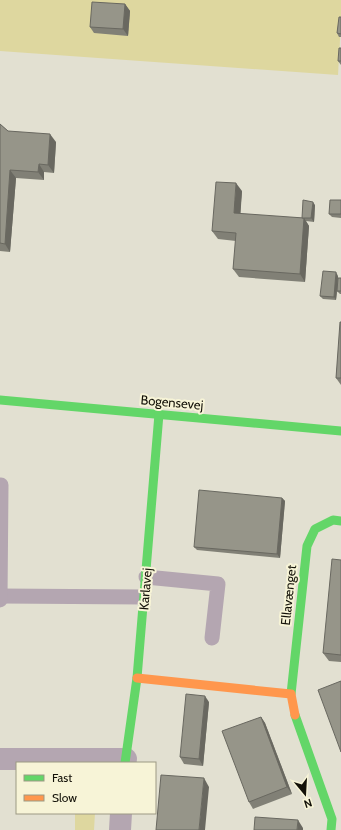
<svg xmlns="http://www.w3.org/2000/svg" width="341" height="830" font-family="Cabin,sans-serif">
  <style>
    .green { fill: #ded79f }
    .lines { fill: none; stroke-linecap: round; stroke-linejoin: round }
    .lane { stroke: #b4a6b1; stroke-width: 15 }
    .street { stroke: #b4a6b1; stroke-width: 22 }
    .fast { stroke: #63d668; stroke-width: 9 }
    .slow { stroke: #ff974d; stroke-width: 9 }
    .wall { fill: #818076 }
    .shaded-wall { fill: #696860 }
    .building { fill: #969589; stroke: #696860 }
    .labels { text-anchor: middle; stroke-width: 4; stroke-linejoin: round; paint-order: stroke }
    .street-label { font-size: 13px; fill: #131108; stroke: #f7f4d7 }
  </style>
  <rect width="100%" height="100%" fill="#e2e0d1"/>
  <g class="green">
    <path d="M0,0H341V23L338,75L0,51Z"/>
    <path d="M75,813H95L94,830H75Z"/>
  </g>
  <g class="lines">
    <g class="lane">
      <path d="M146,577L218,584L212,638"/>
      <path d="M0,596L144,597"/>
      <path d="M0,600L1,485"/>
    </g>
    <g class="street">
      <path d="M0,759H126"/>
      <path d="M120,830L121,813"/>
    </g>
    <g class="fast">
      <path d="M0,400L341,431"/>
      <path d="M291,694L307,546L315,529L333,520L341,521"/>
      <path d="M295,715L332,819L331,830"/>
      <path d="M125,763L137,678L159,414"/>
    </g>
    <path class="slow" d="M137,678L291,694L295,715"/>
  </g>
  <g class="wall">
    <path d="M125,4L130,11L128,36L94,33L90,27Z"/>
    <path d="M341,17V37H339L337,33Z"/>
    <path d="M341,48V65L338,61Z"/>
    <path d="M0,124L8,131L56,142L54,173L44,172V180L16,178L10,252L0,251Z"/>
    <path d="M242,191L240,214L302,218L315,205L314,222L306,221L309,226L305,282L239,277L233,269L236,241L218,239L212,231Z"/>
    <path d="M341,200V218L332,217L329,214Z"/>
    <path d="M338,276V278H341V294H340L337,291L338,286L336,300L323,299L320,296Z"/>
    <path d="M341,322V385L336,378Z"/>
    <path d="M282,498L285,501L280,558L197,550L194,547Z"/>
    <path d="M341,560V662L329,661L323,653Z"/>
    <path d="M209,702L203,766L184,764L180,757Z"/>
    <path d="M261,717L265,723L292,794L253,809L249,802Z"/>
  </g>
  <g class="shaded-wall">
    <path d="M125,4L130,11L128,36L123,29Z"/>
    <path d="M50,134L56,142L54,173L48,165Z"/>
    <path d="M39,164L44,172V180L38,172Z"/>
    <path d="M10,170L16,178L10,252L5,244Z"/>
    <path d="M236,183L242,191L240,221L234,213Z"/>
    <path d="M313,202L315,205L314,222L311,218Z"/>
    <path d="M304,218L309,226L305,282L300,274Z"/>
    <path d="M336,272L338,276L336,300L334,297Z"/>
    <path d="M282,498L285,501L280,558L277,554Z"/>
    <path d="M205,696L209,702L203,766L199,759Z"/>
    <path d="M261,717L265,723L292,794L287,787Z"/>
    <path d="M204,778L209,787L205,830H199Z"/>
    <path d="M298,820L303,828V830H297Z"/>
  </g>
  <g class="building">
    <path d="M92,2L125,4L123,29L90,27Z"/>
    <path d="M339,17H341V34L337,33Z"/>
    <path d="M339,48H341V61H338Z"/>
    <path d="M0,124L8,131L50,134L48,165L39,164L38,172L10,170L5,244L0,243Z"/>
    <path d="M216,182L236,183L234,213L304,218L300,274L233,269L236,233L212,231Z"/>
    <path d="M303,200L313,202L311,218H302Z"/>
    <path d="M330,200H341V214H329Z"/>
    <path d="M323,271L336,272L334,297L320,296Z"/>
    <path d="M338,278H341V291H337Z"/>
    <path d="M340,322H341V378H336Z"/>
    <path d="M199,490L282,498L277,554L194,547Z"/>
    <path d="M332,559L341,560V655L323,653Z"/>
    <path d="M341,681V752L318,690Z"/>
    <path d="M186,694L205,696L199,759L180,757Z"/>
    <path d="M261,717L287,787L249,802L222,731Z"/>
    <path d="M161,775L204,778L199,830H156Z"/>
    <path d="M255,817L298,820L297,830H254Z"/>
  </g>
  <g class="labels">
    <g class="street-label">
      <text transform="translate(172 402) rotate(5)" y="5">Bogensevej</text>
      <text transform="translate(145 589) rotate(-85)" y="5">Karlavej</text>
      <text transform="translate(288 595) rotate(-84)" y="5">Ellavænget</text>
    </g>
  </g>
  <rect x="16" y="762" width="140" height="52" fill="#f7f4d7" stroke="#9c9984"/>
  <rect x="24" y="775" width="20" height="6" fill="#63d668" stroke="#9c9984"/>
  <text x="52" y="782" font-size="12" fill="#131108">Fast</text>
  <rect x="24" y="795" width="20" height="6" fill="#ff974d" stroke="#9c9984"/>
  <text x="52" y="802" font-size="12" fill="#131108">Slow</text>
  <g transform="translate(305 794) rotate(162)" stroke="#f7f4d7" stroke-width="3" paint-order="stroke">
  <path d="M0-3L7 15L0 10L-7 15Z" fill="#131108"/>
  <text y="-6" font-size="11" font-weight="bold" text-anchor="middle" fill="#131108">N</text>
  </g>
</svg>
